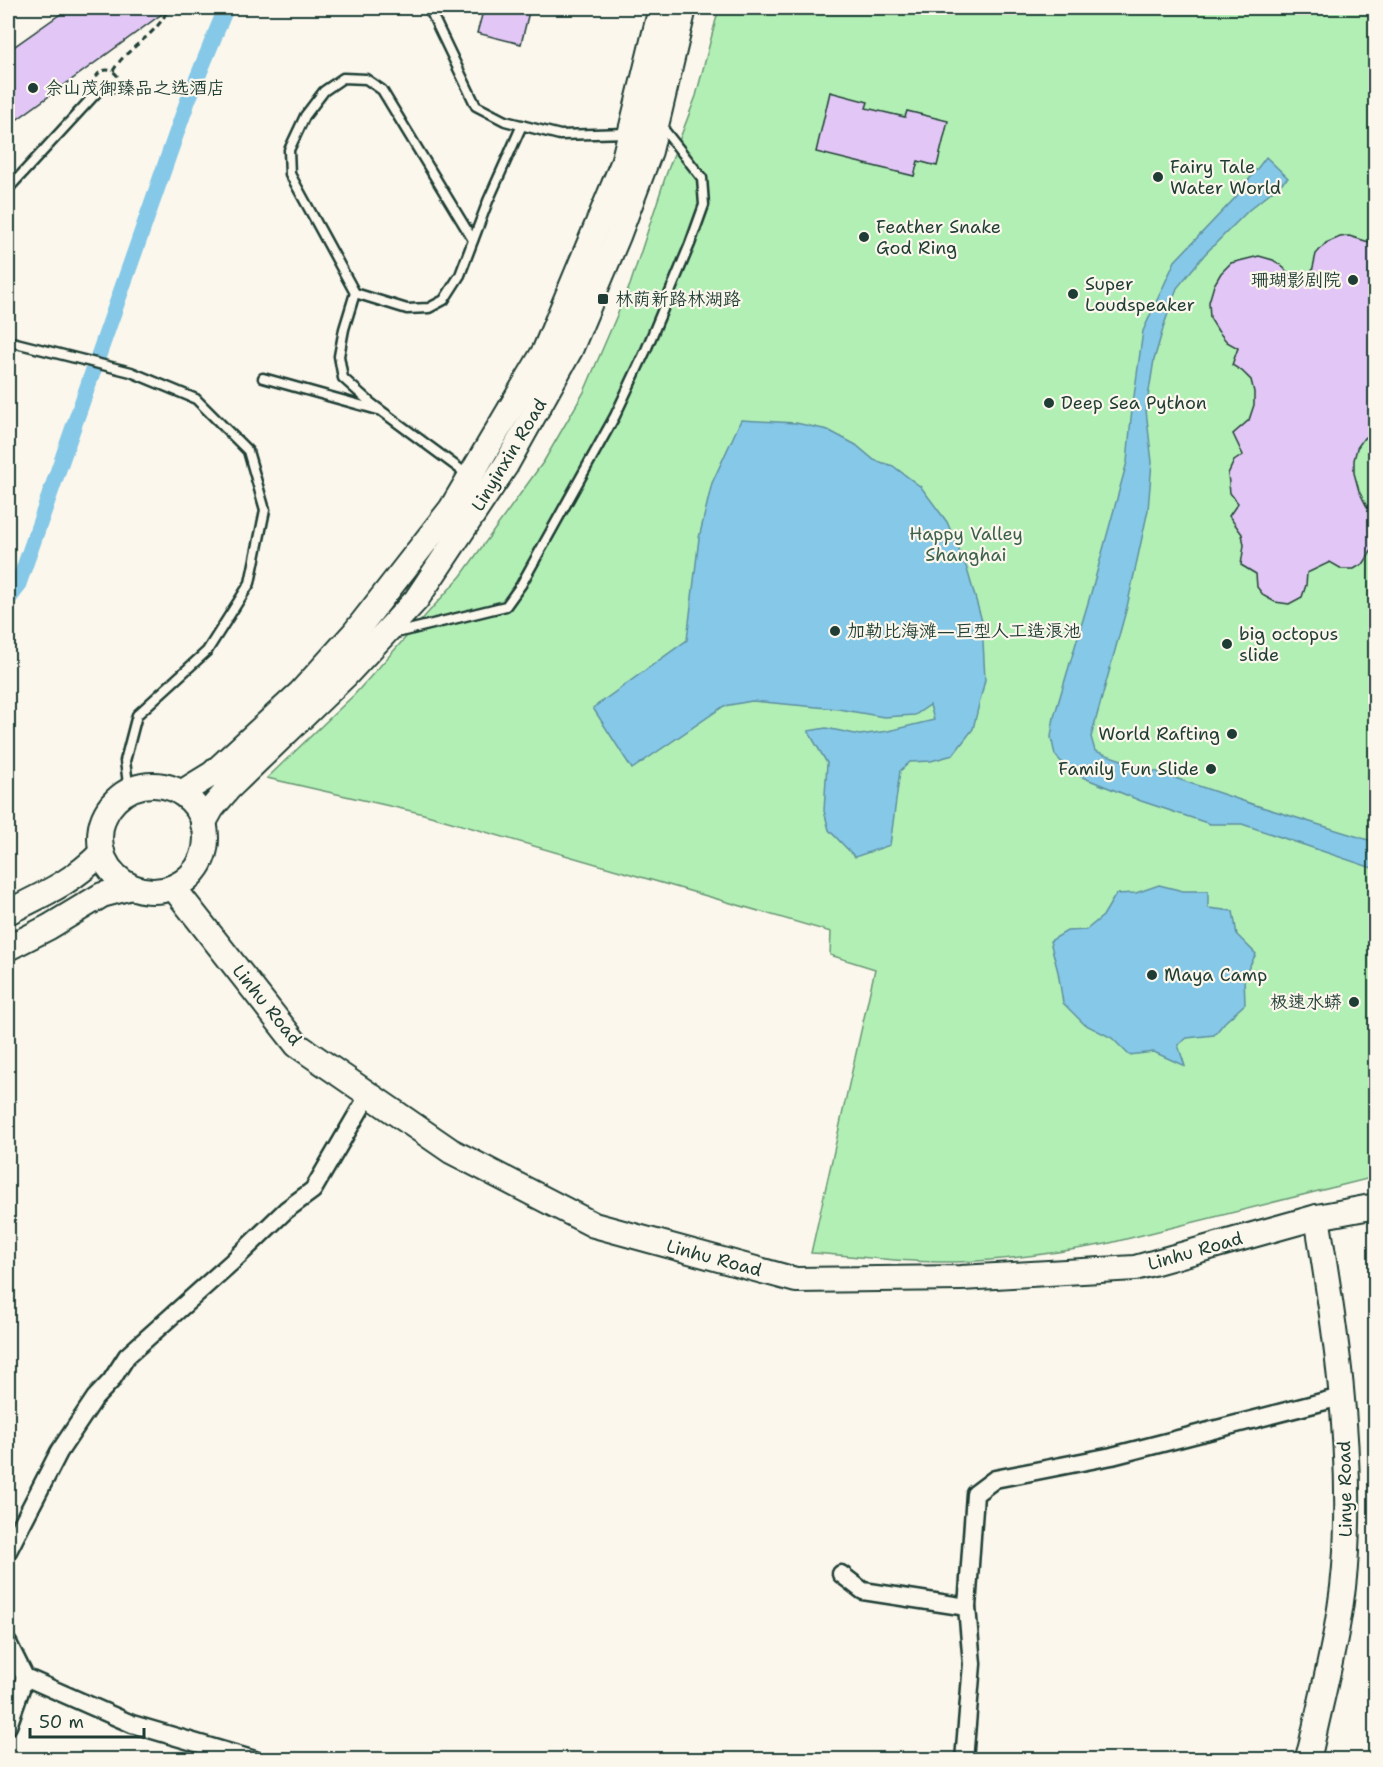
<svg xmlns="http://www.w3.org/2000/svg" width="1383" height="1767" font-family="'Shantell Sans','LXGW WenKai TC',sans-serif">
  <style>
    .green { fill: #b2efb5; stroke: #689674; stroke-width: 1.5 }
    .water { fill: #86c8e7; stroke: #5d909f; stroke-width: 1.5 }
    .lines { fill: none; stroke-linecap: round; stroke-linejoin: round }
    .canal { stroke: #86c8e7; stroke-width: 16 }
    .building { fill: #e2c7f6; stroke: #1f3d34; stroke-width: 1.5 }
    .lane-casing { stroke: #1f3d34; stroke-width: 13 }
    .street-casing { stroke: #1f3d34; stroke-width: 21 }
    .secondary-casing { stroke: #1f3d34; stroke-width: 28 }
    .path { stroke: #1f3d34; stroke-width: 3; stroke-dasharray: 6 4.5; stroke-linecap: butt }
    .lane { stroke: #fbf7ec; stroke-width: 8 }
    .street { stroke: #fbf7ec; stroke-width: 16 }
    .secondary { stroke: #fbf7ec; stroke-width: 24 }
    .poi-dot { fill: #1f3d34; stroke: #fbf7ec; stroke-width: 2 }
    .labels { text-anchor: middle; stroke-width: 4.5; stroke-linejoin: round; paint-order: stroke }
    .poi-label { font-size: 18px; fill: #1f3d34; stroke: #fbf7ec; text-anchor: start }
    .street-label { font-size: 18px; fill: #1f3d34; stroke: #fbf7ec }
    .park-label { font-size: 18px; fill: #3c614e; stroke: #fbf7ec }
  </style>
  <rect width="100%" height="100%" fill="#fbf7ec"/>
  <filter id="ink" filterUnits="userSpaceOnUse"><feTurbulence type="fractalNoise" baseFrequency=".0167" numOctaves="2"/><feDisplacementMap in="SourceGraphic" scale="12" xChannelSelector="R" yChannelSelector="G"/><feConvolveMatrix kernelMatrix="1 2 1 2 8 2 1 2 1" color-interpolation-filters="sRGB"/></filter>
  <g filter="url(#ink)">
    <path class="green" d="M719,8H1375V1177L1106,1244C1056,1253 1005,1261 954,1262C907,1263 859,1256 811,1253L875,969L830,955L831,932L420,813L267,778L354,695L461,576L544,461L584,392L630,285L666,175L696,96Z"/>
    <g class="water">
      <path d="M1266,157L1288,178L1249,210L1205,254L1177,288L1165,322L1154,360L1146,410L1152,462L1148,510L1127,607L1091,737L1095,751L1252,804L1375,842V869L1242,824H1210L1141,801L1082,777L1067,768L1055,755L1051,737L1054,717L1093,586L1127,462L1131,418L1143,331L1175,261L1235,198Z"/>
      <path d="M741,420L796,423L828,430L856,445L874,460L893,466L921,487L947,522L967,569L982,621L985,680L973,729L953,755L931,761L910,762L900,771L890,845L855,857L829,830L824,811L827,763L808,731L826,728L860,735L888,731L934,720L930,705L915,715L884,717L838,709L752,701L724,706L632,769L593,708L687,640L699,538L712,483Z"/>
      <path d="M1159,885L1183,891H1208V908L1233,911L1237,935L1256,954L1244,977L1245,1004L1225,1022L1214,1035L1187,1038L1178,1045L1185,1066L1154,1052L1129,1055L1112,1038L1084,1024L1063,1003L1058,972L1050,941L1067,931L1086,930L1103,916L1116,894L1136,893Z"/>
    </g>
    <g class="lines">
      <path class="canal" d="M8,600L17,588L187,103L226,8"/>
    </g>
    <g class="building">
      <path d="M69,8H170L8,126V51Z"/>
      <path d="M484,8H530L521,44L477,33Z"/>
      <path d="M830,92L868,102L866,108L905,117L907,111L948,121L937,166L918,161L914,176L816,152Z"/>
      <path d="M1349,236L1372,243L1376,246V434L1364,438L1357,448L1354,460V473L1359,491L1368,509L1376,516L1372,550L1364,563L1354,569H1342L1330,562L1307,573L1306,585L1302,597L1289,604L1275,602L1264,596L1257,587L1256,574L1241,565L1244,545L1242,534L1229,516L1238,503L1230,493L1228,474L1234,461L1243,455L1233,434L1249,420L1254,405V392L1251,380L1242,371L1232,365L1238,348L1227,342L1218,331L1210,318L1209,302L1214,285L1221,273L1231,263L1259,256L1273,260L1283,267L1293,279L1311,276L1316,254L1326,243L1340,237Z"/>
    </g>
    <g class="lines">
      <defs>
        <g id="lane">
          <path d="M429,8L476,106L505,121L560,135L627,133"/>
          <path d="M8,189L99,90"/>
          <path d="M355,293L290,174L289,150L305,116L324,91L343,78L366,79L382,90L473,240"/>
          <path d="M8,341L131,372L196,399L248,451L265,510L250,583L207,651L137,715L125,761L129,791"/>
          <path d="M263,378L378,410"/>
          <path d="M468,475L372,404L343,378L339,356L344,329L355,293L407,309L429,308L444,300L460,275L488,201L522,125"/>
          <path d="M392,634L506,606L521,585L615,416L646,350L690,244L704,205L702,178L661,126"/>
        </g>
        <g id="street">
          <path d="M8,1551L59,1452L95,1398L111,1381L127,1356L232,1262L286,1210L313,1190L369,1094"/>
          <path d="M841,1574L863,1591L967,1607"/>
          <path d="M8,1643L25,1677L132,1724L255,1760"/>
          <path d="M8,1726L25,1677"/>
          <path d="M964,1760L972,1664L967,1607L975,1494L995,1479L1112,1456L1341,1397"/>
        </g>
        <g id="secondary">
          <circle cx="153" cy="838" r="53"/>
          <path d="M181,793L212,774L300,693L355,632L451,509L545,350L623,163L661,8"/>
          <path d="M203,824L212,808L229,788L346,675L416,600L506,465L570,350L618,236L650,151L684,8"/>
          <path d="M173,887L297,1045L451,1151L594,1225L796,1280L961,1278L1135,1268L1317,1217L1376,1206"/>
          <path d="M8,912C44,894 73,882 102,852"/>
          <path d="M8,948L49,927L102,895L132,887"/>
          <path d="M1307,1760L1311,1747C1325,1682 1343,1618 1346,1551C1352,1439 1335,1327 1317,1217"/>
        </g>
      </defs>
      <use href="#lane" class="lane-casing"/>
      <use href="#street" class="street-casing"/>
      <use href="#secondary" class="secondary-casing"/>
      <g class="path">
        <circle cx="107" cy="82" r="12"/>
        <path d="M113,71C127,46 159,35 168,8"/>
      </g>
      <use href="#lane" class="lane"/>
      <use href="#street" class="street"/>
      <use href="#secondary" class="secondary"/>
    </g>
  </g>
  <g class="poi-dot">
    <circle cx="33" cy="88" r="6"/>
    <circle cx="1158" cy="177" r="6"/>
    <circle cx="864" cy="237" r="6"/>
    <circle cx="1353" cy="280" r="6"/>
    <circle cx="1073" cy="294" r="6"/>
    <rect x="597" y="293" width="12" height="12" rx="3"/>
    <circle cx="1049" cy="403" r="6"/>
    <circle cx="835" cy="631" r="6"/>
    <circle cx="1227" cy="644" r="6"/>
    <circle cx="1232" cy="734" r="6"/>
    <circle cx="1211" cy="769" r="6"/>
    <circle cx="1152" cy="975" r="6"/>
    <circle cx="1354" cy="1002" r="6"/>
  </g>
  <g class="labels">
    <g class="poi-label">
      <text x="45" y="94">佘山茂御臻品之选酒店</text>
      <text x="1170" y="173">Fairy Tale<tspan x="1170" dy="21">Water World</tspan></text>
      <text x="876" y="233">Feather Snake<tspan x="876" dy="21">God Ring</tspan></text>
      <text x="1341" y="286" text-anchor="end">珊瑚影剧院</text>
      <text x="1085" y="290">Super<tspan x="1085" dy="21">Loudspeaker</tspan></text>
      <text x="615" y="305">林荫新路林湖路</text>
      <text x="1061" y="409">Deep Sea Python</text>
      <text x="847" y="637">加勒比海滩—巨型人工造浪池</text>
      <text x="1239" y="640">big octopus<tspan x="1239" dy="21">slide</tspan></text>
      <text x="1220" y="740" text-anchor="end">World Rafting</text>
      <text x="1199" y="775" text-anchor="end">Family Fun Slide</text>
      <text x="1164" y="981">Maya Camp</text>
      <text x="1342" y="1008" text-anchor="end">极速水蟒</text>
    </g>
    <g class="street-label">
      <text transform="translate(509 455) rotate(-59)" y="6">Linyinxin Road</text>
      <text transform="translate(267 1005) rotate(51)" y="6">Linhu Road</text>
      <text transform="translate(1195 1251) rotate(-16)" y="6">Linhu Road</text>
      <text transform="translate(714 1258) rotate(15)" y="6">Linhu Road</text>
      <text transform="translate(1345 1489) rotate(-91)" y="6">Linye Road</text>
    </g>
    <g class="park-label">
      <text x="966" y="540">Happy Valley<tspan x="966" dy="21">Shanghai</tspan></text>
    </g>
  </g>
  <rect width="1383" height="1767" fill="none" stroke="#fbf7ec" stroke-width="30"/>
  <rect x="15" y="15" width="1353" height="1737" fill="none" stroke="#1f3d34" stroke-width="2" filter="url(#ink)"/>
  <path d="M30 1728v9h114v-9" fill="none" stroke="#1f3d34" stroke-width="3"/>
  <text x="39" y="1728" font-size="18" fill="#1f3d34" stroke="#fbf7ec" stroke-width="4.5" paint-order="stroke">50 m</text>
</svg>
